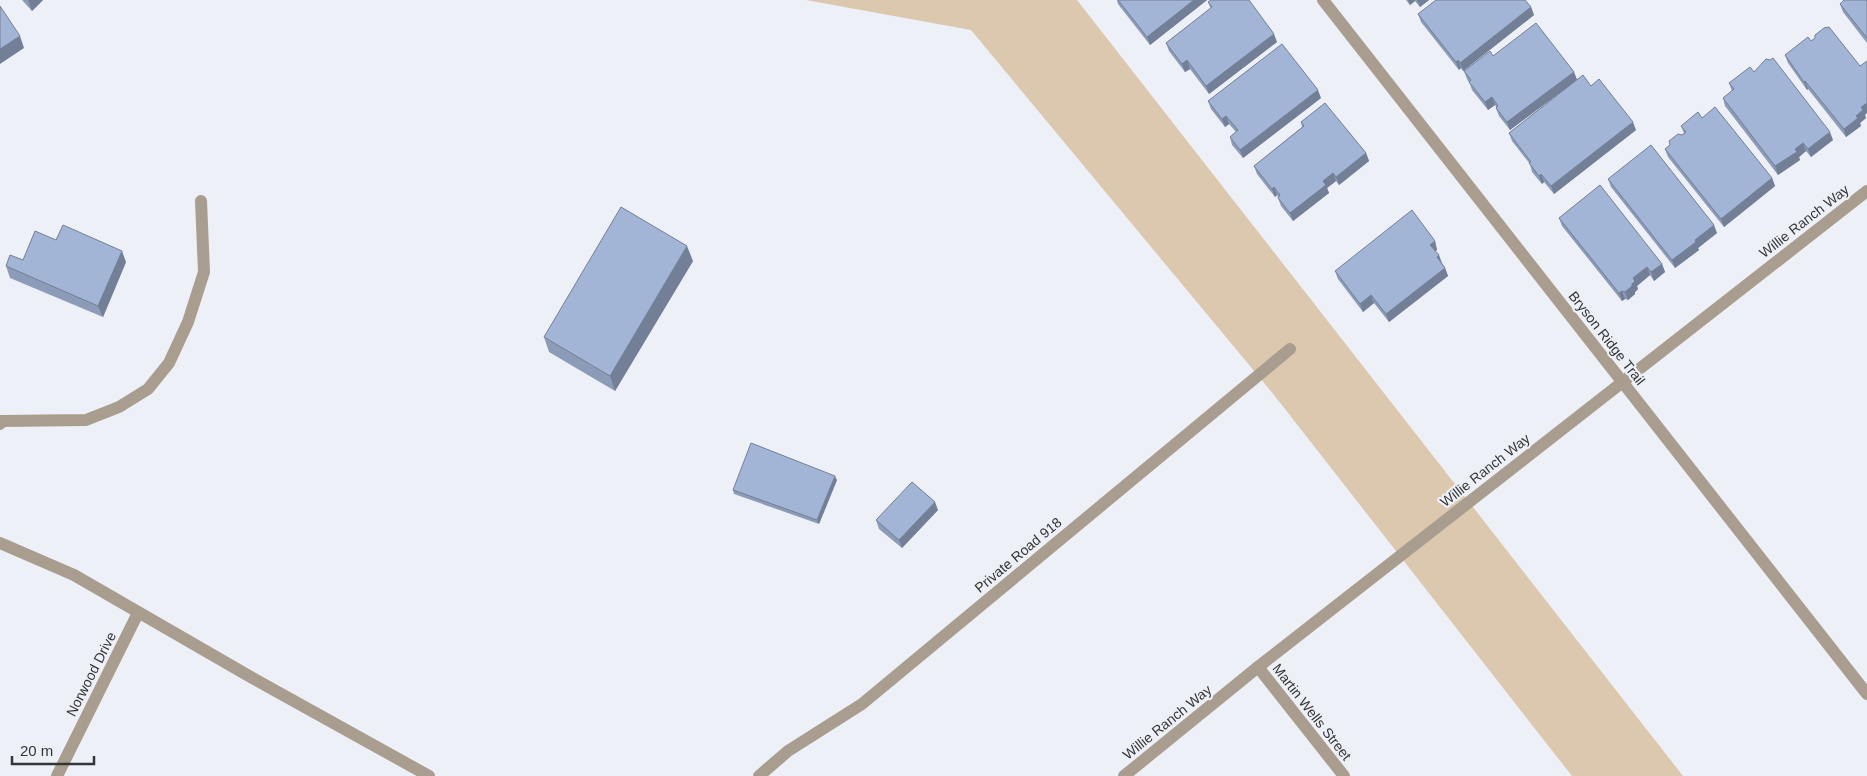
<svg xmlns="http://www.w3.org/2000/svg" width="1867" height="776" font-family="Helvetica,sans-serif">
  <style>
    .green { fill: #dcc7af }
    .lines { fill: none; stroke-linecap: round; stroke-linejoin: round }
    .minor { stroke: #a89d8f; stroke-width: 12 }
    .wall { fill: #8c9cb8 }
    .shaded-wall { fill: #727f96 }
    .building { fill: #a3b5d6; stroke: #727f96 }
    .labels { text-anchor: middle; stroke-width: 4.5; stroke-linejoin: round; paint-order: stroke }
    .street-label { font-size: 14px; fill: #343537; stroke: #edf0f6 }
  </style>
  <rect width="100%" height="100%" fill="#edf0f6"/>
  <path class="green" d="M806,0H1077L1683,776H1572L1274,395L971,30Z"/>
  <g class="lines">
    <g class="minor">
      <path d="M1323,0L1867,694"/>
      <path d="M0,424L1,421L86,420L119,407L148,389L169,363L188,322L204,272L201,201"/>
      <path d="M0,543L74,575L249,676L429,776"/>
      <path d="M1258,667L1344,776"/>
      <path d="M57,776L138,613"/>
      <path d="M759,776L788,751L862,704L1290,349"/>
      <path d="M1124,776L1258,667L1867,191"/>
    </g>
  </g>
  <g class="wall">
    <path d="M22,0H43L32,11Z"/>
    <path d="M1117,0H1207L1150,45L1118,4Z"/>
    <path d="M1406,0H1429L1420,7L1415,1L1410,5Z"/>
    <path d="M1867,0V43L1843,12L1840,4Z"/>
    <path d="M1208,2L1277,42L1209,94L1190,69L1185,72L1169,51L1166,43L1211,9Z"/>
    <path d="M1526,2L1531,7L1534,15L1463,71L1461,68L1459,70L1421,22L1418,14Z"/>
    <path d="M1785,55L1865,115L1866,118L1860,123L1861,126L1846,137L1808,89L1807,90L1788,63Z"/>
    <path d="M1493,56L1574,72L1577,80L1510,130L1499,116L1496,108V107L1495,105L1488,110L1472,90L1470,84L1467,79L1464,71Z"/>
    <path d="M1754,72L1833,140L1811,157L1806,151L1799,157L1800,160L1778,175L1725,106L1723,98L1732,91L1729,83Z"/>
    <path d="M1591,86L1636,130L1554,194L1544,182L1542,184L1532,172L1530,164L1512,141L1509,133Z"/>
    <path d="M1321,98L1243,158L1232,145L1230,137L1236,132L1229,124L1225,127L1211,109L1208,101Z"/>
    <path d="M1702,118L1772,178L1775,186L1724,227L1668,157L1665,149L1684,133L1681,126Z"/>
    <path d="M1301,122L1366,153L1369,161L1339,185L1336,181L1327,188L1329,193L1293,221L1281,206L1278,198V197L1277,195L1275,197L1257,174L1254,166L1302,127Z"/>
    <path d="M1608,179L1717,233L1698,248L1699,250L1675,268L1611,187Z"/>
    <path d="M1559,218L1662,264L1665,272L1654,281L1650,275L1637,286L1638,289L1635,292V294L1628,300L1625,299L1622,301L1562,226Z"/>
    <path d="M56,240L126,262L103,317L10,278L6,266L23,260Z"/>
    <path d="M1435,241L1437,250L1435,251L1442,263L1445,268L1448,276L1389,322L1374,303L1363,312L1338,279L1335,271Z"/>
    <path d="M693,261L615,391L549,352L544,337Z"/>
    <path d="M837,480L819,524L734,494L733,490Z"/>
    <path d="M938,510L902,548L879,529L876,520Z"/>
  </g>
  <g class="shaded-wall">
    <path d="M28,0H43L32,11Z"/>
    <path d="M1194,0H1207L1150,45L1147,37Z"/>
    <path d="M1408,0H1415V1L1410,5Z"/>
    <path d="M1417,0H1429L1420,7Z"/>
    <path d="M1531,7L1534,15L1463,71L1460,63Z"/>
    <path d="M1274,34L1277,42L1209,94L1206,86Z"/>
    <path d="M20,36L24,48L0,64V49Z"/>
    <path d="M1187,60L1190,69L1185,72L1182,64Z"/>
    <path d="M1458,60L1461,68L1459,70L1456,62Z"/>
    <path d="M1574,72L1577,80L1510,130L1507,122Z"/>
    <path d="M1805,81L1808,89L1807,90L1804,82Z"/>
    <path d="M1318,90L1321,98L1243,158L1240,150Z"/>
    <path d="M1492,97L1495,105L1488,110L1485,102Z"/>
    <path d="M1867,103V113L1865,115L1866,118L1860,123L1861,126L1846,137L1844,129L1856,116L1861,107Z"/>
    <path d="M1226,116L1229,124L1225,127L1222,119Z"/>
    <path d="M1633,122L1636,130L1554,194L1551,186Z"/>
    <path d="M1830,132L1833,140L1811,157L1808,149Z"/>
    <path d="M1803,143L1806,151L1799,157L1800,160L1778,175L1775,166Z"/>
    <path d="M1366,153L1369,161L1339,185L1336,177Z"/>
    <path d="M1333,173L1336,181L1327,188L1329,193L1293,221L1290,213L1323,181Z"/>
    <path d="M1541,174L1544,182L1542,184L1539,176Z"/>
    <path d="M1772,178L1775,186L1724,227L1721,219Z"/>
    <path d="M1274,187L1277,195L1275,197L1272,189Z"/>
    <path d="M1714,225L1717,233L1698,248L1699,250L1675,268L1672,260L1695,240Z"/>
    <path d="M1435,241L1437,250L1433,253L1430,245Z"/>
    <path d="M687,246L693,261L615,391L610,376Z"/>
    <path d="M122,251L126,262L103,317L98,306Z"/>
    <path d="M1439,255L1442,263L1437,257Z"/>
    <path d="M1662,264L1665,272L1654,281L1651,272Z"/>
    <path d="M1647,267L1650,275L1637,286L1638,289L1635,292V294L1628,300L1625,292L1632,284L1633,278Z"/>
    <path d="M1445,268L1448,276L1389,322L1386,314Z"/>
    <path d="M1622,291L1625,299L1622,301L1619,293Z"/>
    <path d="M1371,295L1374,303L1363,312L1360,304Z"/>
    <path d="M835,476L837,480L819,524L817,520Z"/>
    <path d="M935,502L938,510L902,548L899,540Z"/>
  </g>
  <g class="building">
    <path d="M1118,0H1194L1147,37Z"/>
    <path d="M1211,0H1249L1274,34L1206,86L1187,60L1182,64L1166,43L1212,7L1208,2Z"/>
    <path d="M1436,0H1525L1531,7L1460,63L1458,60L1456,62L1418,14Z"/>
    <path d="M1844,0H1867V38L1840,4Z"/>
    <path d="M0,6L20,36L0,49Z"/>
    <path d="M1536,23L1574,72L1507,122L1496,108L1498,106L1492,97L1485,102L1469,82L1471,80L1464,71L1490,51L1493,56Z"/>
    <path d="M1829,27L1860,66L1867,61V103L1861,107L1863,110L1856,116L1858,118L1844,129L1805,81L1804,82L1785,55L1808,37L1811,41L1815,38V35L1824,28Z"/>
    <path d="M1282,44L1318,90L1240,150L1230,137L1238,130L1226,116L1222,119L1208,101Z"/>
    <path d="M1773,58L1830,132L1808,149L1803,143L1795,149L1797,152L1775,166L1723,98L1734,89L1729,83L1750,67L1754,72L1766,59L1770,60Z"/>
    <path d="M1583,75L1591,86L1599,79L1633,122L1551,186L1541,174L1539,176L1529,163L1531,162L1509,133Z"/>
    <path d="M1325,103L1366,153L1336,177L1333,173L1323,181L1326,185L1290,213L1278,198L1280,195L1274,187L1272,189L1254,166L1304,126L1301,122Z"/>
    <path d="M1715,107L1772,178L1721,219L1665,149L1670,145L1669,141L1678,134L1682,135L1686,132L1681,126L1698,112L1702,118Z"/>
    <path d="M1651,145L1714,225L1695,240L1696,242L1672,260L1608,179Z"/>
    <path d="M1600,185L1662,264L1651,272L1647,267L1633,278L1635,281L1632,284V286L1625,292L1622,291L1619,293L1559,218Z"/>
    <path d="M621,207L687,246L610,376L544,337Z"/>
    <path d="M1412,210L1435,241L1430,245L1439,255L1437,257L1445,268L1386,314L1371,295L1360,304L1335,271Z"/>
    <path d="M63,225L122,251L98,306L6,266L10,255L23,260L35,231L56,240Z"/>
    <path d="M751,443L835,476L817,520L733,490Z"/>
    <path d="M912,482L935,502L899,540L876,520Z"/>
  </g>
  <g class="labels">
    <g class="street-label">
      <text transform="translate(1804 221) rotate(-38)" y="5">Willie Ranch Way</text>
      <text transform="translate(1607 338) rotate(52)" y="5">Bryson Ridge Trail</text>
      <text transform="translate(1485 470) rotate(-38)" y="5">Willie Ranch Way</text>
      <text transform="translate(1018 555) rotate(-40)" y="5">Private Road 918</text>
      <text transform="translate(91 674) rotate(-63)" y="5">Norwood Drive</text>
      <text transform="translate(1312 712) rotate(52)" y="5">Martin Wells Street</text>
      <text transform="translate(1167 722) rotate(-39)" y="5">Willie Ranch Way</text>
    </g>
  </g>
  <path d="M12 756v8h82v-8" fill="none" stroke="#343537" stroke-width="2.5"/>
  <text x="20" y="756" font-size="15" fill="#343537" stroke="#edf0f6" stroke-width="4" paint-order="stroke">20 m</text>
</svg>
